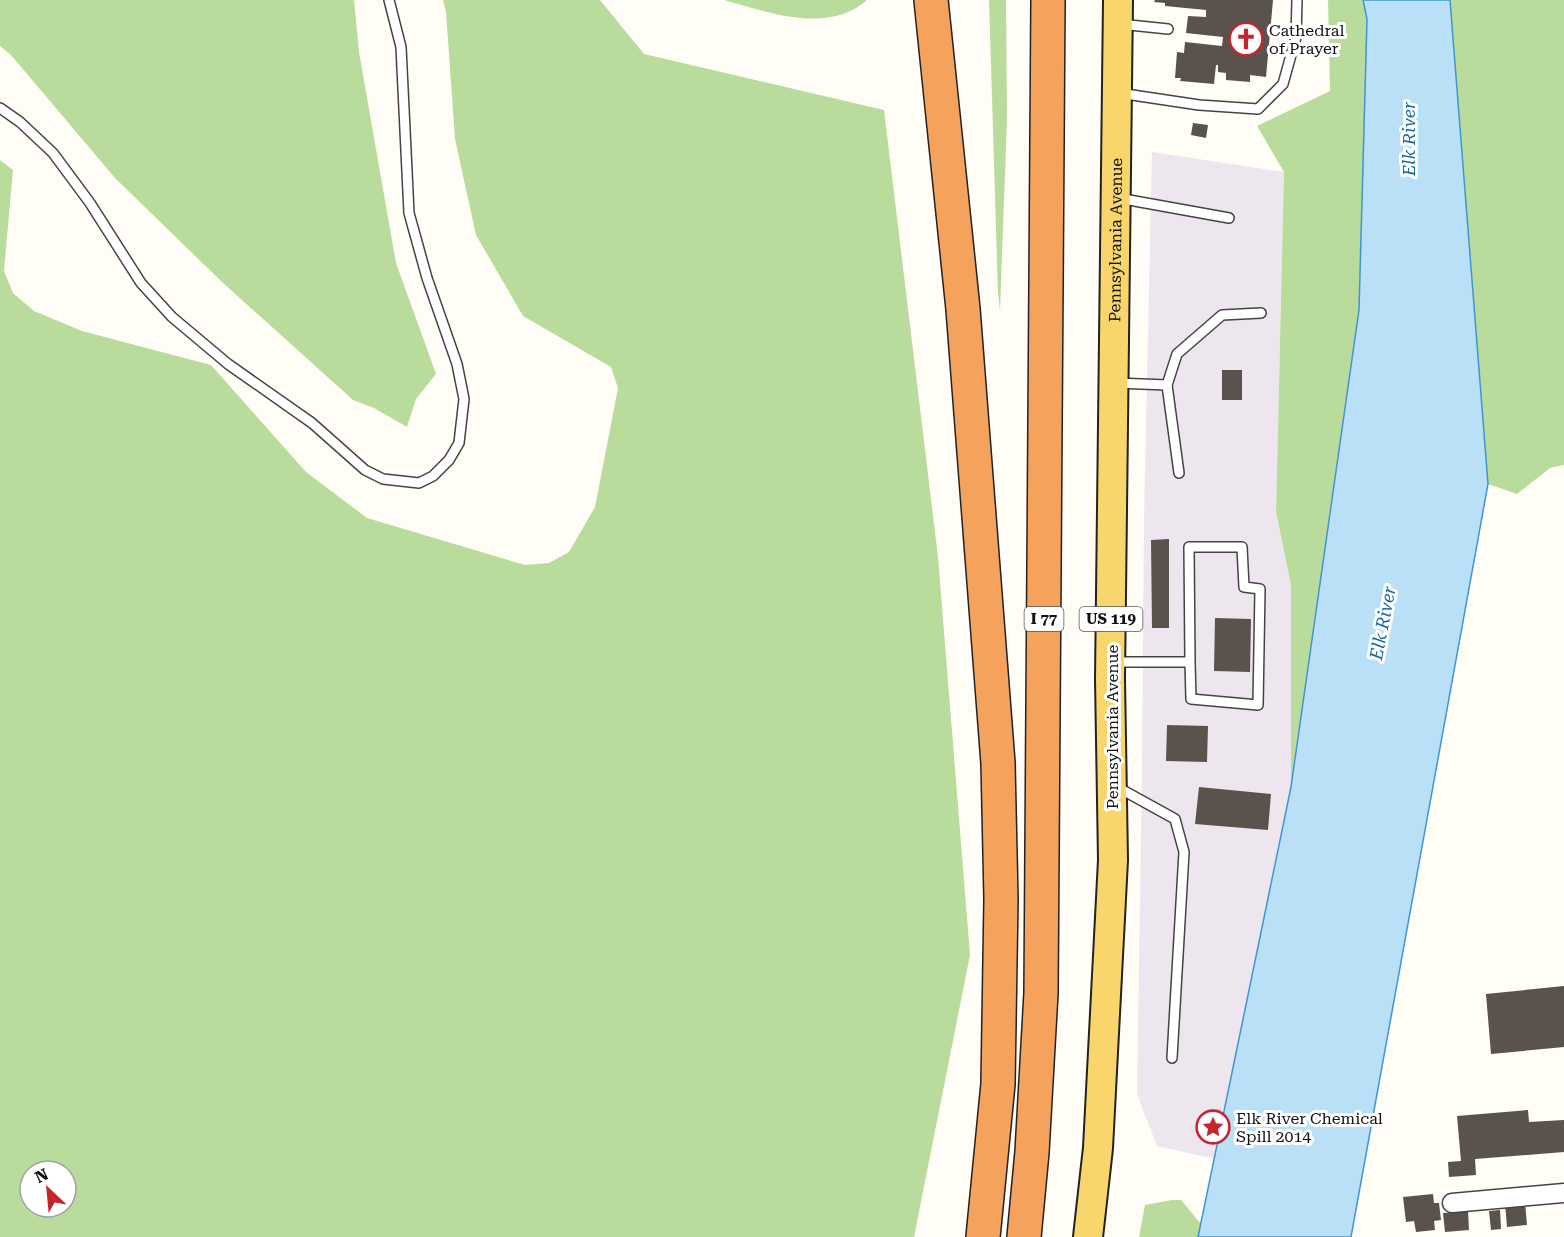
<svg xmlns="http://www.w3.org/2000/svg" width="1564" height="1237" font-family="'Roboto Serif',serif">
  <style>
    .industrial { fill: #eee6ef }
    .forest { fill: #b9dc9c; fill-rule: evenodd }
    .water { fill: #b9e0f7; stroke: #3f96cf; stroke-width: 1.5 }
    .building { fill: #5a524d }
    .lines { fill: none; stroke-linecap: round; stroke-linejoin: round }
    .service-casing { stroke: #444; stroke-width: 12 }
    .minor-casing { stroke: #444; stroke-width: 21 }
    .primary-casing { stroke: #222; stroke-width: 32 }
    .motorway-casing { stroke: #222; stroke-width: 36 }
    .service { stroke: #fff; stroke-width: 9 }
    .minor { stroke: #fff; stroke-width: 18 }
    .primary { stroke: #f9d66b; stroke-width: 28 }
    .motorway { stroke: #f5a25d; stroke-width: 33 }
    .labels { text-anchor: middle; stroke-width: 6; stroke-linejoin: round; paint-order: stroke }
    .shield { fill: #fff; stroke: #585858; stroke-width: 1.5 }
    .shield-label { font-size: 15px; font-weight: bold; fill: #111 }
    .poi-label { font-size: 16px; fill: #111; stroke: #fff; text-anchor: start }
    .street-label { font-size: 16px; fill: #111; stroke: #fff }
    .water-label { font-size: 18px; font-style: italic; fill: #1768a6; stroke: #fff }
  </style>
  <rect width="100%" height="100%" fill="#fffdf5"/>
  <path class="industrial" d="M1152,152L1284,172L1276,512L1291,585V787L1215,1159L1157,1146L1137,1094L1142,771L1144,518Z"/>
  <g class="forest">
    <path d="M0,0H354L359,52L396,263L436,374L416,399L407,427L374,408L353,400L222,282L115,178L11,55L0,46Z"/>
    <path d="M443,0H600L644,54L884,110L938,557L970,955L914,1237H0V160L13,170L4,271L13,293L34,311L82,331L211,365L306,472L367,518L525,565L549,563L569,552L595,507L618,388L611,367L523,316L476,235L455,139L446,12ZM30,1171H66V1207H30Z"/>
    <path d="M724,0H867C828,35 768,12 724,0Z"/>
    <path d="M989,0H1006L1007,117L1000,311L998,293Z"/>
    <path d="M1328,0H1363L1367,19L1359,310L1291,787V585L1276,512L1284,172L1257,126L1330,91Z"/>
    <path d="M1450,0H1564V465L1550,468L1517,494L1488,484Z"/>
    <path d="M1172,1200H1181L1201,1224L1198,1237H1139L1145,1205Z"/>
  </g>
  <path class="water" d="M1363,0H1450L1488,484L1351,1237H1198L1291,787L1359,310L1367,19Z"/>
  <g class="building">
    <path d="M1155,0H1273L1266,77L1250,75V82L1226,80V73L1218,72V65H1216L1214,84L1180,81L1181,78H1175L1177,52L1184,53L1185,42L1222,46L1223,37L1186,33L1188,16L1206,17V10L1165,6V3L1154,2Z"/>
    <path d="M1193,123L1208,125L1206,138L1191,135Z"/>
    <rect x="1222" y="370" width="20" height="30"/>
    <path d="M1169,539V628H1152L1151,540Z"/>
    <path d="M1215,618L1251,619L1250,672L1214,671Z"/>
    <path d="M1167,725L1208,726L1207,762L1166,761Z"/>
    <path d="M1199,787L1271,794L1268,830L1195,824Z"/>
    <path d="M1564,986V1047L1491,1054L1486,994Z"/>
    <path d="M1528,1110L1529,1122L1564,1120V1152L1475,1159L1476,1175L1449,1177L1448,1162L1461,1161L1457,1116Z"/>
    <path d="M1433,1194L1434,1203H1439L1441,1220L1434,1221L1435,1230L1416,1232L1414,1221L1406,1222L1403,1197Z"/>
    <path d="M1525,1202L1527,1225L1507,1227L1505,1203Z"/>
    <path d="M1500,1210L1501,1229L1491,1230L1489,1211Z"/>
    <path d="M1468,1211L1469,1230L1445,1232L1443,1213Z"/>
  </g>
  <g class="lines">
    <defs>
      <g id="service">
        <path d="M1120,24L1168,29"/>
        <path d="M1119,93L1199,105L1258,109L1283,84L1296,37L1297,0"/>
        <path d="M0,108L20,122L53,153L90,203L141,283L172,317L228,364L312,423L365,470L383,479L419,483L433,476L449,460L459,443L464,399L457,364L427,278L409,213L401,47L389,0"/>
        <path d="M1118,198L1229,218"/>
        <path d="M1116,383L1167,385L1179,473"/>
        <path d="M1167,385L1177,354L1222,315L1261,313"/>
        <path d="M1113,662H1190L1191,699L1258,705L1260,589L1244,587L1242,547H1189L1190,662"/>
        <path d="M1117,787L1175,819L1184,852L1172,1058"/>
      </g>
      <path id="minor" d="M1452,1203L1564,1193"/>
      <g id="primary">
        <path id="s1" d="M1088,1237L1098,1148L1113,860L1110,679L1118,0"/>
      </g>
      <g id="motorway">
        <path d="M931,0L963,309L998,763L1001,899L998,1084L983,1237"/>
        <path d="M1024,1237L1032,1152L1041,993L1048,0"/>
      </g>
    </defs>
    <use href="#service" class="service-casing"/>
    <use href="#minor" class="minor-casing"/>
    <use href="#primary" class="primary-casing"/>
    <use href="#motorway" class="motorway-casing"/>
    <use href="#service" class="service"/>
    <use href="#minor" class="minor"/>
    <use href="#primary" class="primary"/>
    <use href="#motorway" class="motorway"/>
  </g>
  <defs>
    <symbol id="church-ring" viewBox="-11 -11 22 22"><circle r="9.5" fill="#fff" stroke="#c4262e" stroke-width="1.5"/><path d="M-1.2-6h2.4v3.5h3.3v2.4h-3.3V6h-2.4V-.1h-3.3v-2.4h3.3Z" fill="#c4262e"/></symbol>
    <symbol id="sight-ring" viewBox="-11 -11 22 22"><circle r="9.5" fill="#fff" stroke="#c4262e" stroke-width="1.5"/><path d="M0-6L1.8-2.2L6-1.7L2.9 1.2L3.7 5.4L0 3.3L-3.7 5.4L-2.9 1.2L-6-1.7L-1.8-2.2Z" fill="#c4262e"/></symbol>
  </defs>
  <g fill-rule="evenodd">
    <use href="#church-ring" x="1227" y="20" width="38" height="38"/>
    <use href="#sight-ring" x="1194" y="1108" width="38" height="38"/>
  </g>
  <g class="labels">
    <g class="shield">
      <rect x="1024.5" y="607" width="39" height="24" rx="4.5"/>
      <rect x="1079.5" y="607" width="63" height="24" rx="4.5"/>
    </g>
    <g class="shield-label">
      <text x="1044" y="624">I 77</text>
      <text x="1111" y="624">US 119</text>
    </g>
    <g class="poi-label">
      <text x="1269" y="36">Cathedral<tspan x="1269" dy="18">of Prayer</tspan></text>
      <text x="1236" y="1124">Elk River Chemical<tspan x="1236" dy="18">Spill 2014</tspan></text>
    </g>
    <g class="street-label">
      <text dy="6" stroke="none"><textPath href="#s1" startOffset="998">Pennsylvania Avenue</textPath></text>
      <text transform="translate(1112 727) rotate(-90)" y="6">Pennsylvania Avenue</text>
    </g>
    <g class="water-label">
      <text transform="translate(1409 139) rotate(-90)" y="6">Elk River</text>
      <text transform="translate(1383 623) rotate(-79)" y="6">Elk River</text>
    </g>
  </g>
  <g transform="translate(48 1189) rotate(334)"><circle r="28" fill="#ffffff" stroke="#a0a0a0" stroke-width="1.5"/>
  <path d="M0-4.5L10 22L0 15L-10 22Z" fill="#c4262e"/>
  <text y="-9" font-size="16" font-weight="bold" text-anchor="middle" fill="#111111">N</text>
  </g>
</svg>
